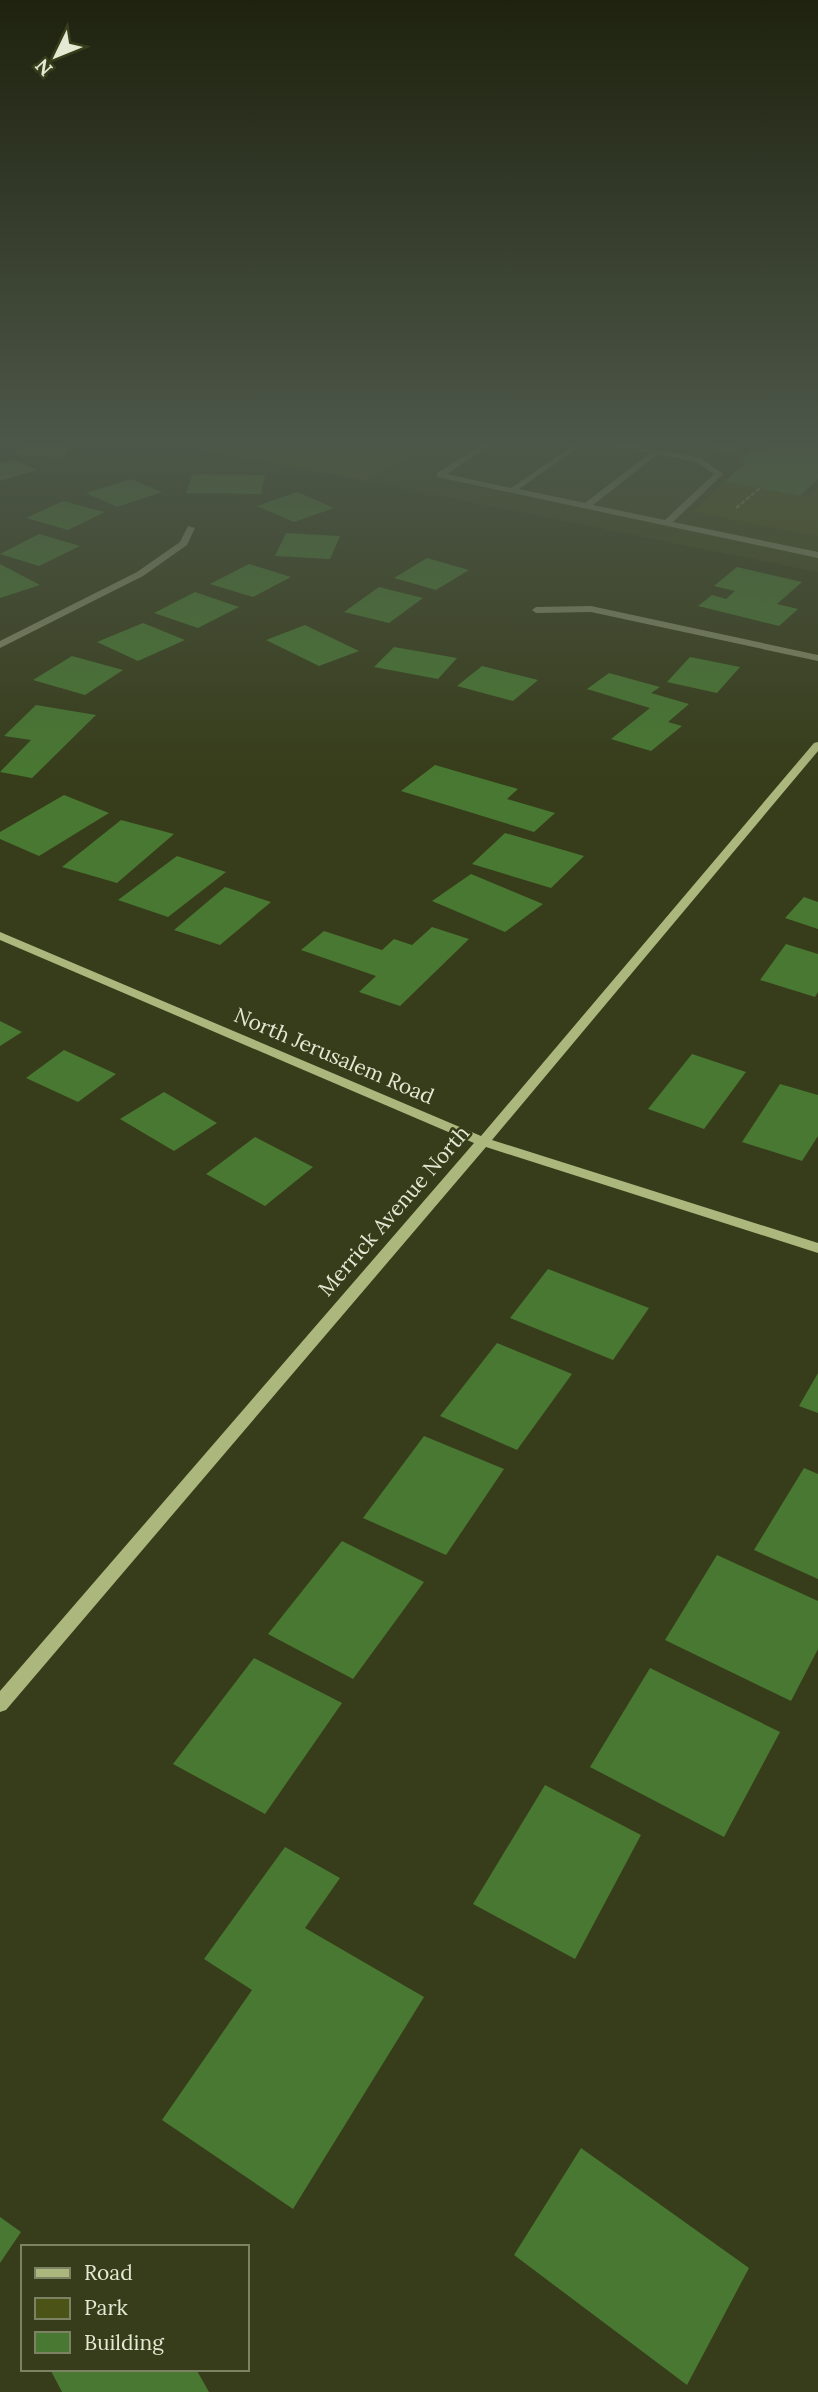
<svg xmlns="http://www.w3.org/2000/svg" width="818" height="2392" font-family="Lora,serif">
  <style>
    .built { fill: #41471c }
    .green { fill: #4b5316 }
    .building { fill: #487831 }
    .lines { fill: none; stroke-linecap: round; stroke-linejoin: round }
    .path { stroke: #8a8f73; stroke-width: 2.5; stroke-dasharray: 4.5 2; stroke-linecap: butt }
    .lane { fill: #838a66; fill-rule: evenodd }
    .street { fill: #838a66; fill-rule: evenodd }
    .secondary { fill: #acb77d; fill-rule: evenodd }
    .labels { text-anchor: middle; stroke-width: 5; stroke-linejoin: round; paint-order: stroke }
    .street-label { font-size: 21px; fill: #e4e9d4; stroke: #373d1a }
  </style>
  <rect width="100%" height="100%" fill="#373d1a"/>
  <path class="built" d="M172,443H818V572L366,481Z"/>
  <g class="green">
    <path d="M172,443H431L366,481Z"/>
    <path d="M726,481L808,497L818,488V536L693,512Z"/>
  </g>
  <g class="building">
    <path d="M23,443H72L64,457L14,455Z"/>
    <path d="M690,443H753L727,454Z"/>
    <path d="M774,443H818V479L800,496L725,481L746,463L738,462L752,451L762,452Z"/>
    <path d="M14,460L37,470L0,481V464Z"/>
    <path d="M193,474L265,475L261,494L186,493Z"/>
    <path d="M131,479L162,492L117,507L86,493Z"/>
    <path d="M297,492L334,508L294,522L257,506Z"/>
    <path d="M63,501L105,512L68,530L26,518Z"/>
    <path d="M286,533L340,536L330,559L275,556Z"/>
    <path d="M39,534L80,546L39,566L0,554Z"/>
    <path d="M427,558L469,570L436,590L394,578Z"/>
    <path d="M0,564L40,585L0,598Z"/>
    <path d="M249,564L291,577L253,597L210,584Z"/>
    <path d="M737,567L802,582L777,604L798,609L779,626L698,606L712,595L726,599L735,591L714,586Z"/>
    <path d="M379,587L423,598L389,623L344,612Z"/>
    <path d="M195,592L239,607L198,628L154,613Z"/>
    <path d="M143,623L185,640L138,661L97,642Z"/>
    <path d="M305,625L359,651L319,666L266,640Z"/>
    <path d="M394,647L457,658L438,679L374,667Z"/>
    <path d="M72,656L123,670L85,695L33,680Z"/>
    <path d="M690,657L740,667L717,693L667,682Z"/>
    <path d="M482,666L538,680L513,701L457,686Z"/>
    <path d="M609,673L660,687L651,693L689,704L668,722L682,726L651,751L611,739L650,708L587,689Z"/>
    <path d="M36,705L96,715L32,778L0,772L31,740L4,736Z"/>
    <path d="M435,765L518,789L507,799L555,813L534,832L401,791Z"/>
    <path d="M64,795L109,813L39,856L0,839V832Z"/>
    <path d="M121,820L174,834L117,883L62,867Z"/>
    <path d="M505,833L584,856L551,888L472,864Z"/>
    <path d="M177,856L226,872L168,917L118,900Z"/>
    <path d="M471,874L543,904L505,932L432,901Z"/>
    <path d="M225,887L271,902L220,945L174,930Z"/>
    <path d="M804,897L818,902V929L785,918Z"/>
    <path d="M432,927L469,939L400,1006L359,992L376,976L301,950L324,931L382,950L394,939L412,945Z"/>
    <path d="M786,944L818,954V992L815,997L760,980Z"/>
    <path d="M0,1021L22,1032L0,1046Z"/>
    <path d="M64,1050L116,1074L78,1102L26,1078Z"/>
    <path d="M692,1054L746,1072L704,1129L648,1109Z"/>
    <path d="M780,1084L818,1095V1136L802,1161L742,1142Z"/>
    <path d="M164,1092L217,1123L174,1151L120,1119Z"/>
    <path d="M255,1137L313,1167L265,1206L206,1174Z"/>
    <path d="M548,1269L649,1308L613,1360L510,1318Z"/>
    <path d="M497,1343L572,1374L517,1450L440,1416Z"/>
    <path d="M818,1373V1413L799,1406Z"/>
    <path d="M424,1436L504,1469L446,1555L363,1518Z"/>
    <path d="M804,1468L818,1474V1579L754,1550Z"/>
    <path d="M342,1541L424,1582L353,1679L268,1634Z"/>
    <path d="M717,1555L818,1601V1649L791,1701L665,1640Z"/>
    <path d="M254,1658L342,1703L265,1814L173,1764Z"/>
    <path d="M650,1668L780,1732L724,1837L590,1767Z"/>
    <path d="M545,1785L641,1835L575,1959L473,1904Z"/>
    <path d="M285,1847L340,1878L305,1928L424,1997L293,2209L162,2120L252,1990L204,1959Z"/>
    <path d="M581,2148L749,2268L687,2385L514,2255Z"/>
    <path d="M0,2217L21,2232L0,2263Z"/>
    <path d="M50,2369H196L209,2392H62Z"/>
  </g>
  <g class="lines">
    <path class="path" d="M736,508L760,488"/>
    <path class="lane" d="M485,443H493L447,474L511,488L577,443H584L519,489L585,503L650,453L610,445L607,443H619L701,458L723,474L673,522L818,552V558L437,477V473ZM658,454L696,462L714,474L665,520L593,505Z"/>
    <g class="street">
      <path d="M188,526L195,528L187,545L143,576L0,648V641L137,572L180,542Z"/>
      <path d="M591,606L818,655V661L591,612L536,613L532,610L536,607Z"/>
    </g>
    <path class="secondary" d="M818,742V751L492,1140L818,1243V1253L486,1147L6,1710L0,1712V1691L474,1143L0,940V932L481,1136L814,743Z"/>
  </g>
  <linearGradient id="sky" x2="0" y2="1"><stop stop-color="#1e220e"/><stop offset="0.57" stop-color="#4d5749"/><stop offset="1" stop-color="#4d5749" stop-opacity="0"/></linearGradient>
  <rect width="818" height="777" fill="url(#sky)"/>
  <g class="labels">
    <g class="street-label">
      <text transform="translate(334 1056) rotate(23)" y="7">North Jerusalem Road</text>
      <text transform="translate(394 1211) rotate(-49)" y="7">Merrick Avenue North</text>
    </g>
  </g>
  <rect x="21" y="2245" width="228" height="126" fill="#373d1a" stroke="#7c8264" stroke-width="2"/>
  <rect x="35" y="2268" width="35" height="10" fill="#acb77d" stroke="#7c8264" stroke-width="2"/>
  <text x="84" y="2280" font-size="21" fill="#e4e9d4">Road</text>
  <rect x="35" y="2298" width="35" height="21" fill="#4b5316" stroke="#7c8264" stroke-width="2"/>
  <text x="84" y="2315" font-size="21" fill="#e4e9d4">Park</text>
  <rect x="35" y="2332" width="35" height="21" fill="#487831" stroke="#7c8264" stroke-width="2"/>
  <text x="84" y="2350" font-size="21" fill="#e4e9d4">Building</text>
  <g transform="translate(56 56) rotate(227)" stroke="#373d1a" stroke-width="5" paint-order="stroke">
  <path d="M0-5L12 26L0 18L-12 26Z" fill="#e4e9d4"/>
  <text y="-10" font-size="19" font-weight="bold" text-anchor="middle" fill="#e4e9d4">N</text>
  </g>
</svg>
